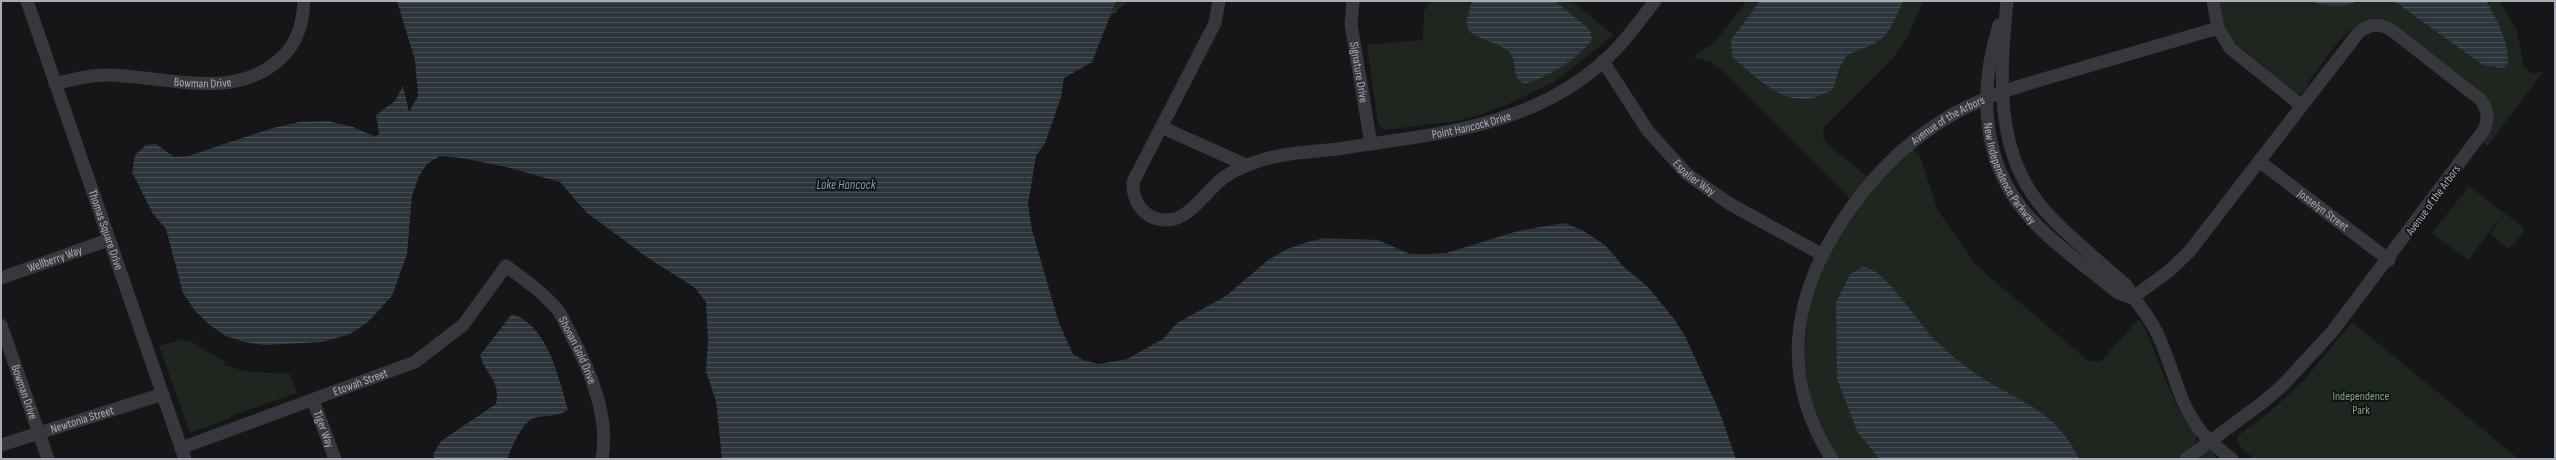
<svg xmlns="http://www.w3.org/2000/svg" width="2556" height="460" font-family="'Sofia Sans Condensed',sans-serif">
  <style>
    .wetland { fill: url(#wetland-marsh) }
    .green { fill: #1e261f }
    .water { fill: url(#water-rules) }
    .lines { fill: none; stroke-linecap: round; stroke-linejoin: round }
    .minor { stroke: #37383d; stroke-width: 13 }
    .labels { text-anchor: middle; stroke-width: 3.5; stroke-linejoin: round; paint-order: stroke }
    .street-label { font-size: 12px; fill: #a8adb8; stroke: #111113 }
    .park-label { font-size: 12px; fill: #7fa381; stroke: #111113 }
    .water-label { font-size: 13px; font-style: italic; fill: #7f9bb3; stroke: #111113 }
  </style>
  <defs>
    <pattern id="wetland-marsh" width="20" height="14" patternUnits="userSpaceOnUse"><rect width="20" height="14" fill="#1e261f"/><path d="M1 5h8M5 5V1M11 12h8M15 12V8" fill="none" stroke="#3c433d"/></pattern>
    <pattern id="water-rules" width="6" height="5" patternUnits="userSpaceOnUse"><rect width="6" height="5" fill="#2c353c"/><path d="M0 2.5h6" fill="none" stroke="#485056"/></pattern>
  </defs>
  <rect width="100%" height="100%" fill="#161618"/>
  <path class="wetland" d="M1116,1H1127L1109,19Z"/>
  <g class="green">
    <path d="M1431,1H1571L1614,35L1554,82L1508,104L1480,115L1457,121L1384,130L1378,124L1367,45L1423,40L1424,11Z"/>
    <path d="M1747,1H1923L1908,36L1893,58L1824,127L1823,138L1830,147L1868,177L1850,199L1719,68L1711,62L1693,57L1714,43Z"/>
    <path d="M2217,1H2500L2517,31L2524,66L2532,74L2544,71L2487,146L2482,142L2492,111L2369,20C2343,26 2325,62 2308,82L2306,91L2297,94L2233,41L2222,24Z"/>
    <path d="M1913,149L1920,156L1937,209L1976,265L2087,360L2100,362L2139,319C2158,349 2172,414 2197,433L2195,444L2177,459H1837L1827,443L1811,403L1804,357L1809,305L1826,255L1872,189Z"/>
    <path d="M2469,186L2504,213L2468,260L2432,233Z"/>
    <path d="M2505,213L2523,227L2524,232L2509,249L2490,234Z"/>
    <path d="M2352,322L2519,459H2255L2240,447L2237,440L2239,435L2272,410L2306,378Z"/>
    <path d="M181,340L192,342L225,362L224,365L248,372L290,374L297,393L231,416V418L190,433L159,346Z"/>
    <path d="M2207,449L2214,452L2217,459H2192Z"/>
  </g>
  <g class="water">
    <path d="M397,1H1116L1092,62L1064,78L1061,97L1045,143L1036,156L1028,204L1032,230L1059,323L1073,354L1083,360L1099,364L1127,359L1163,339L1177,323L1226,296L1267,261L1287,249L1308,242L1324,238L1378,240L1410,254H1429L1446,253L1518,231L1564,223L1582,230L1605,245L1624,267L1649,288L1674,319L1685,336L1720,413L1736,459H722L716,401L706,371L708,340L706,302L694,287L648,258L586,212L560,182L506,167L462,158L440,156L427,164L419,176L412,196L407,254L392,296L368,322L350,334L322,342L265,345L244,342L226,336L211,326L195,311L183,293L166,229L153,214L132,172L135,155L146,145L156,144L174,157L188,156L273,128L299,122L328,121L353,127L376,137L379,133L376,115L395,101L403,86L409,112L418,96L415,60Z"/>
    <path d="M1472,1H1555L1590,30L1592,39C1586,53 1538,85 1523,83C1511,77 1518,61 1509,52C1499,42 1480,41 1469,31L1466,22Z"/>
    <path d="M1760,1H1903C1886,40 1886,40 1847,55L1839,69L1833,89C1791,116 1764,83 1732,57L1731,40Z"/>
    <path d="M2312,1H2358C2341,8 2329,8 2312,1Z"/>
    <path d="M2394,1H2486C2495,15 2512,49 2507,66L2502,68L2483,65Z"/>
    <path d="M1863,267C1884,267 1919,324 1934,339C1953,358 1974,374 1997,387C2032,406 2061,420 2079,459H1879L1857,431L1837,379L1836,303L1850,274Z"/>
    <path d="M512,314C548,325 559,379 568,410C558,417 545,415 534,418C522,422 512,448 507,459H435L433,455L441,441L496,404C501,380 486,376 480,355Z"/>
  </g>
  <g class="lines">
    <g class="minor">
      <path id="s1" d="M27,1L185,459"/>
      <path id="s2" d="M1219,1L1215,23L1133,182C1132,202 1144,219 1165,220C1188,222 1206,191 1223,178C1234,170 1247,165 1259,161C1284,152 1318,152 1344,148C1439,133 1528,128 1603,62C1623,44 1639,22 1655,1"/>
      <path id="s3" d="M1353,1L1351,24L1371,144"/>
      <path d="M2007,1C2000,75 1993,156 2048,214C2072,240 2100,262 2126,285C2134,301 2147,313 2155,329C2172,361 2177,401 2200,430C2208,441 2221,450 2232,459"/>
      <path d="M2213,1L2218,28L2230,48L2302,106"/>
      <path id="s4" d="M1999,25C1978,92 1981,165 2031,219C2056,246 2089,269 2118,293L2132,298"/>
      <path id="s5" d="M1603,61L1648,131L1687,174L1730,204L1821,254"/>
      <path id="s6" d="M55,84C73,79 89,75 108,75C165,76 235,102 281,58C297,44 303,23 304,1"/>
      <path d="M1161,127L1246,165"/>
      <path id="s7" d="M2259,161L2389,260"/>
      <path id="s8" d="M1,278L108,240"/>
      <path d="M2132,298L2169,271L2189,252L2359,32C2370,24 2378,23 2390,29L2481,100C2488,111 2489,118 2484,130L2332,332L2281,387L2262,403L2186,459"/>
      <path id="s9" d="M1,325L48,459"/>
      <path id="s10" d="M313,400L335,459"/>
      <path id="s11" d="M1,445L163,394"/>
      <path id="s12" d="M181,448L415,362L463,325L506,266C524,279 542,292 557,309C562,315 565,324 569,331C589,368 610,416 602,459"/>
      <path id="s13" d="M1832,459C1776,372 1794,288 1851,208C1878,170 1914,136 1955,113C1995,91 2041,80 2085,67C2130,54 2174,41 2218,28"/>
    </g>
  </g>
  <g class="labels">
    <g class="street-label">
      <text dy="4" stroke="none"><textPath href="#s3" startOffset="72">Signature Drive</textPath></text>
      <text dy="4" stroke="none"><textPath href="#s6" startOffset="149">Bowman Drive</textPath></text>
      <text dy="4" stroke="none"><textPath href="#s13" startOffset="402">Avenue of the Arbors</textPath></text>
      <text dy="4" stroke="none"><textPath href="#s2" startOffset="586">Point Hancock Drive</textPath></text>
      <text dy="4" stroke="none"><textPath href="#s4" startOffset="155">New Independence Parkway</textPath></text>
      <text dy="4" stroke="none"><textPath href="#s5" startOffset="149">Espalier Way</textPath></text>
      <text transform="translate(2433 200) rotate(-54)" y="4">Avenue of the Arbors</text>
      <text dy="4" stroke="none"><textPath href="#s7" startOffset="81">Josselyn Street</textPath></text>
      <text dy="4" stroke="none"><textPath href="#s1" startOffset="242">Thomas Square Drive</textPath></text>
      <text dy="4" stroke="none"><textPath href="#s8" startOffset="57">Wellberry Way</textPath></text>
      <text dy="4" stroke="none"><textPath href="#s12" startOffset="496">Shonan Gold Drive</textPath></text>
      <text dy="4" stroke="none"><textPath href="#s12" startOffset="191">Etowah Street</textPath></text>
      <text dy="4" stroke="none"><textPath href="#s9" startOffset="71">Bowman Drive</textPath></text>
      <text dy="4" stroke="none"><textPath href="#s11" startOffset="85">Newtonia Street</textPath></text>
      <text dy="4" stroke="none"><textPath href="#s10" startOffset="31">Tiger Way</textPath></text>
    </g>
    <g class="park-label">
      <text x="2361" y="400">Independence<tspan x="2361" dy="14">Park</tspan></text>
    </g>
    <g class="water-label">
      <text x="846" y="189">Lake Hancock</text>
    </g>
  </g>
  <rect width="2556" height="460" fill="none" stroke="#a8adb8" stroke-width="4"/>
</svg>
